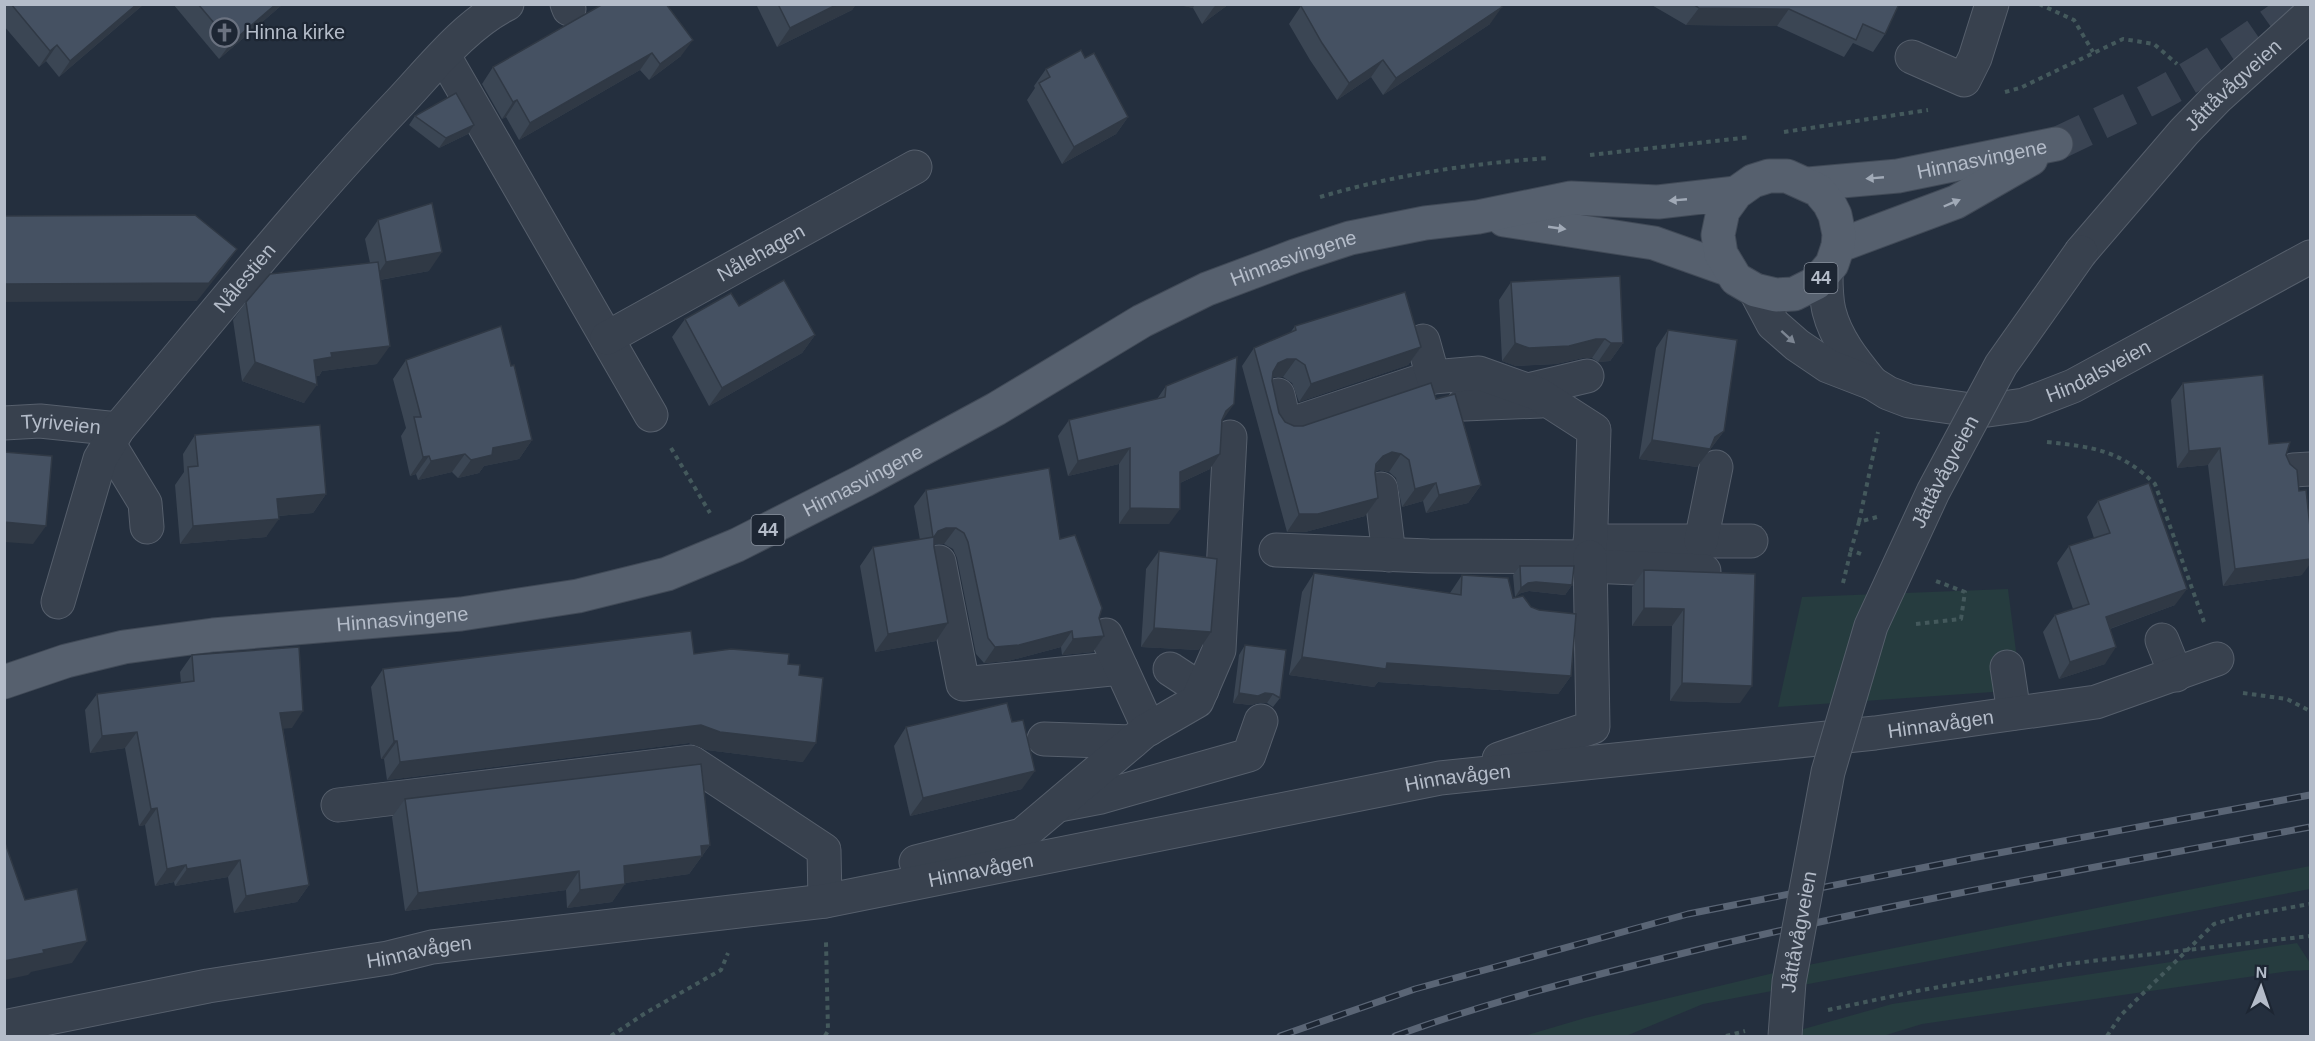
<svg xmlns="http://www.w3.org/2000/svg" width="2315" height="1041" font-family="Helvetica,sans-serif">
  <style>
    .green { fill: #263c3f }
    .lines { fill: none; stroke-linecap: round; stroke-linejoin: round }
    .major-tunnel { stroke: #3a4453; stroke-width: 33; stroke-dasharray: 33 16; stroke-linecap: butt }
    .minor-casing { stroke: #565f6c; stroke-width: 35 }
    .major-casing { stroke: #414a57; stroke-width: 35 }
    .path { stroke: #44595c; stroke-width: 4; stroke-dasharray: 4.5 4.5; stroke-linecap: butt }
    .minor { stroke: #38414e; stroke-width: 33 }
    .major { stroke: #56606e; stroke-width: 33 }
    .rail-casing { stroke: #5a6575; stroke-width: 7 }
    .rail { stroke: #1d2633; stroke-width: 4.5; stroke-dasharray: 14; stroke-linecap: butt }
    .minor-bridge-casing { stroke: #565f6c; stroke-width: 35; stroke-linecap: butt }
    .minor-bridge { stroke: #38414e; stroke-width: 33 }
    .wall { fill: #3b4654 }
    .shaded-wall { fill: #303945 }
    .building { fill: #455162; stroke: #303945; stroke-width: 1.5 }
    .oneway { fill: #a1aab7 }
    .oneway2 { fill: #7c8592 }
    .labels { text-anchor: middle; stroke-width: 4.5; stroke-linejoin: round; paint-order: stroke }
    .shield { fill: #1d2633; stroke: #878f9c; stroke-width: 1.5 }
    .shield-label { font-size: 18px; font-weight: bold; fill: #b4bcc9 }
    .poi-label { font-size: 20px; fill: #b4bcc9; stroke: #1d2633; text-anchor: start }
    .street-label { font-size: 20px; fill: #b4bcc9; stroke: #1d2633 }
  </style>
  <rect width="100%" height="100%" fill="#242f3e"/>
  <g class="green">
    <path d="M2008,589L2021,690L1778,707L1802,597Z"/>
    <path d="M2310,866V889L1703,1004L1626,1036H1524L1585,1018L1803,966Z"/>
    <path d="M2297,943L2310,963V970L2289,971L1922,1024L1883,1036H1779L1892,1004Z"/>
  </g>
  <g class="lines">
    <path class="major-tunnel" d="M2056,144C2089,128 2123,113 2156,96C2206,70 2253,38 2299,4"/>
    <defs>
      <g id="minor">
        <path d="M567,4L569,9"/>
        <path d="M444,56L651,415"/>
        <path d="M1912,57L1964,80L1975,58L1992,4"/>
        <path id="s1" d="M2081,252L2184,132L2217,98L2310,14"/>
        <path d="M1826,273C1826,286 1826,299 1829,311C1836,339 1854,361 1872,383"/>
        <path id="s2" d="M1755,290L1773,324L1797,345L1828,366L1872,383L1888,393L1909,401L1971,410H1988L2024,405L2073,386L2310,257"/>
        <path id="s3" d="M607,338L915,167"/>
        <path d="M1528,390L1587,376"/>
        <path d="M1278,395L1285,426L1433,377"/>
        <path d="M1464,404L1541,401"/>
        <path id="s4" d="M4,423L40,421L118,429"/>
        <path d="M109,444L145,503L147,527"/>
        <path d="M2293,470L2310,469"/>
        <path d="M1381,489L1389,555"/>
        <path d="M1590,541H1751"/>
        <path d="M1701,541L1716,467"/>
        <path d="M1276,550L1429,556L1590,557L1594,430L1538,394L1479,373L1433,377L1423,341"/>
        <path d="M939,562L963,684L1121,668"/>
        <path d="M1590,566L1704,571"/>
        <path id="s5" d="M58,602L100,459L118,429C211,319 301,206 400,102C431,69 466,24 507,4"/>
        <path d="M1106,635L1149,729"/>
        <path d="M2162,640L2176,675"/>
        <path d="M2007,667L2014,713"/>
        <path d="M1170,669L1202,690"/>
        <path d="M1044,739L1132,742"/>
        <path d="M1499,759L1593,727L1590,557"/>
        <path d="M338,805L691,762L824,850L825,901"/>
        <path d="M1059,805L1101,797L1249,755L1261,721"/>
        <path d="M916,862L1022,835L1145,731L1197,701L1219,650L1230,437"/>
        <path id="s6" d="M4,1027L208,986L388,958L432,947L825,901L1440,778L1875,733L2096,702L2217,659"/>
      </g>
      <g id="major">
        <path id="s7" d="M1808,184L1898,176L2056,144"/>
        <path d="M1504,220L1654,243L1730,270"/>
        <path d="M1838,246L1956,202L2031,159"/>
        <path id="s8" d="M4,682L66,661L124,647L213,635L461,614L578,596L667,574L737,545L863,481L996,409L1142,321L1207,289L1295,256L1350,238L1425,223L1478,217L1571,198L1658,202L1736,193L1753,181L1769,176H1787L1818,190L1829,203L1835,215L1839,234L1838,246L1832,264L1816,283L1794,294L1776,295L1755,290L1736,279L1721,254L1718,235L1723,211L1736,193"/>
      </g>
    </defs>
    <use href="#minor" class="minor-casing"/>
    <use href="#major" class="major-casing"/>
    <g class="path">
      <path d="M2039,4L2074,20L2093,52"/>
      <path d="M2005,92L2020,88L2123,39L2154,44L2177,64"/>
      <path d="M1784,132L1928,110"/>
      <path d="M1590,155L1750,137"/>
      <path d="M1320,197C1394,175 1473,163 1550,158"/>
      <path d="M2047,442C2093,447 2120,450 2155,484L2204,622"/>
      <path d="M671,448L710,513"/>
      <path d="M1859,522L1878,432"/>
      <path d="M1861,554L1851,550L1859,522L1877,517"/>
      <path d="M1843,583L1851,550"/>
      <path d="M1916,624L1961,619L1965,592L1936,581"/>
      <path d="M2243,693L2287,699L2310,711"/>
      <path d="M1828,1010L1917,991L2066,964L2310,936"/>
      <path d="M611,1036L647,1012L721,970L728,953"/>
      <path d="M825,1036L828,1031L826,942"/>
      <path d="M1726,1036L1745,1031"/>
      <path d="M2107,1036L2121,1015L2214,924L2242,916L2310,904"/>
    </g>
    <use href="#minor" class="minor"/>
    <use href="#major" class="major"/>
    <defs>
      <g id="rail">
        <path d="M1280,1036L1415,989L1688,914L1977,857L2310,795"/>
        <path d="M1395,1036C1485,1003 1579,979 1672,956C1883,904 2097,867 2310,827"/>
      </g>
    </defs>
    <use href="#rail" class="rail-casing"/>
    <use href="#rail" class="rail"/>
    <defs>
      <g id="minor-bridge">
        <path id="s9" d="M1785,1036L1789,982L1828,772L1871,626L1933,492L2001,365L2081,252"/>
      </g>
    </defs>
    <use href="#minor-bridge" class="minor-bridge-casing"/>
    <use href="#minor-bridge" class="minor-bridge"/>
  </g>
  <g class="wall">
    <path d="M4,4H144L59,77L46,61L39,67L4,26Z"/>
    <path d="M173,4H283L219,59Z"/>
    <path d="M601,4H666L681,56L649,80L640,70L519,140L506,117L502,119L482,84L493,67L601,5Z"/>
    <path d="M756,4H856L852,10L777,47Z"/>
    <path d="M1177,4H1229L1202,24L1193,8Z"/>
    <path d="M1650,4H1899L1885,34L1873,52L1853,43L1844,57L1777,26L1686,25Z"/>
    <path d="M1301,6L1490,24L1383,95L1371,77L1337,100L1310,60L1289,24Z"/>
    <path d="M1085,58L1128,117L1116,134L1062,164L1027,100L1035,88L1034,86L1046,69Z"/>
    <path d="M415,116L468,134L439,148L409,125Z"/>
    <path d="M378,220L429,271L380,280L377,364L322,371L319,376H316L304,403L242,381L233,320L246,302L370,263L365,239Z"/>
    <path d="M1511,282L1623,343L1610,361L1598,362L1592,358H1583L1556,364L1516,366L1502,361L1499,300Z"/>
    <path d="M739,306L815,335L802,353L709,406L672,337L685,319Z"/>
    <path d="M1295,326L1421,347L1408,365L1299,402L1292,383L1283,377H1274L1272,378V381L1279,413L1285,422L1294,426H1303L1436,399L1481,485L1468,503L1426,513L1423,501L1402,507L1396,478L1389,472L1379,470L1375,472L1365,516L1305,532H1287L1242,366L1254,348L1290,333Z"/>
    <path d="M1668,330L1724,431L1697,467L1639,459L1656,348Z"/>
    <path d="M406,360L511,366L532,440L519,459L484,466L479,473L458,478L452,472L418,480L416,474L410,476L401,436L406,428L393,379Z"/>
    <path d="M2183,383L2269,444L2286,455L2299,491L2302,575L2223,586L2208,465L2177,468L2171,400Z"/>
    <path d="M1166,386L1222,420L1210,469L1180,483L1169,524H1119V464L1068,476L1058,436L1069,420L1157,399Z"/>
    <path d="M195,435L326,494L313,513L278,516L266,537L180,544L175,485L184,472L183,454Z"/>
    <path d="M926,490L1060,539L1099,618L1104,636L1093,652L1062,655L1061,647L1008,661L984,663L976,654L957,558L953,549L944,544H934V547L948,623L936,641L875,652L860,566L873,547L920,540L914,506Z"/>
    <path d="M2098,501L2175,605L2110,629L2105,664L2059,679L2043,632L2055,615L2073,609L2057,563L2069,546L2094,538L2087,517Z"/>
    <path d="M1159,551L1199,650L1141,647L1146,569Z"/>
    <path d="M1520,566L1572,585L1565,595L1529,591L1521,593L1515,597L1513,575Z"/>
    <path d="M1644,570L1755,574L1740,703L1670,701L1672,626H1632V587Z"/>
    <path d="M1314,573L1450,593L1462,575L1513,598L1571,676L1558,694L1378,682L1374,687L1289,675L1302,592Z"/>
    <path d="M1245,645L1280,698L1273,707L1267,703H1258L1251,705L1233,703L1239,655Z"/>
    <path d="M694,654L788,664L799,675L803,762L707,750L689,743L387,780L384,759H381L371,687L383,669Z"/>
    <path d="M192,655L292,728H283L309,885L297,902L234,913L228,877L175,886L174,882L155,886L145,825L139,826L125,748L90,753L85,710L97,694L181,683L180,672Z"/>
    <path d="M906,727L1022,789L910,816L894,746Z"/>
    <path d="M405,799L710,845L689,874L625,883L612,902L567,908L566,890L405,911L392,817Z"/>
  </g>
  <g class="shaded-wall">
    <path d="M137,4H144L59,77L70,61Z"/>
    <path d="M276,4H283L219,59L231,43Z"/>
    <path d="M838,4H856L852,10L777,47L790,28Z"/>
    <path d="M1179,4H1195L1193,8L1178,5Z"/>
    <path d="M1217,4H1229L1202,24L1214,7Z"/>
    <path d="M1502,7L1490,24L1383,95L1396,78Z"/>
    <path d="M1699,8L1789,9L1777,26L1686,25Z"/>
    <path d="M693,40L681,56L649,80L660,64Z"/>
    <path d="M57,45L46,61L39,67L50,51Z"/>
    <path d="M652,53L640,70L519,140L530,123Z"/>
    <path d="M1383,60L1371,77L1337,100L1349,83Z"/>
    <path d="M517,100L506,117L502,119L513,102Z"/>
    <path d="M1128,117L1116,134L1062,164L1074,147Z"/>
    <path d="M474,125L468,134L439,148L446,138Z"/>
    <path d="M237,249L224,267L197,301L4,302V284Z"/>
    <path d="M442,252L429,271L373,281L386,262Z"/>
    <path d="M815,335L802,353L709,406L722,388Z"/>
    <path d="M1596,339H1605L1592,358H1583L1556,364L1516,366L1502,361L1515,343Z"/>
    <path d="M1611,343H1623L1610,361L1598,362Z"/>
    <path d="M390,346L377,364L322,371L319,376L301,378L314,360L331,353Z"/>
    <path d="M1421,347L1408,365L1299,402L1311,384Z"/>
    <path d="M1287,359H1296L1283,377H1274L1266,381L1278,363Z"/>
    <path d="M255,362L317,385L304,403L242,381Z"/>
    <path d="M1234,404L1223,420L1215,426L1226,411Z"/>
    <path d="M1724,431L1697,467L1639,459L1652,440L1715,437Z"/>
    <path d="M532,440L519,459L484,466L479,473L458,478L471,460L493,448Z"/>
    <path d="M1130,448L1119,464L1068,476L1078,461Z"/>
    <path d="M2220,448L2208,465L2177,468L2189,451Z"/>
    <path d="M1392,452L1401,454L1389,472L1379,470L1370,474L1364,482L1383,456Z"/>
    <path d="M465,454L452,472L418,480L431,461Z"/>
    <path d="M1220,454L1210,469L1169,488L1180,472Z"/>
    <path d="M429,456L416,474L410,476L423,457Z"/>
    <path d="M1436,483L1423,501L1402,507L1415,489Z"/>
    <path d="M1481,485L1468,503L1426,513L1439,495Z"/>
    <path d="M326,494L313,513L264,517L277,499Z"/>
    <path d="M1378,498L1365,516L1305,532H1287L1299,514Z"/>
    <path d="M1130,508L1180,509L1169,524H1119Z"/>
    <path d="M279,519L266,537L180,544L193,526Z"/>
    <path d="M4,522L46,526L33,544L4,542Z"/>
    <path d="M946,528H956L944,544H935L927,548L938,531Z"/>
    <path d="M2310,559V564L2302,575L2223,586L2235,569Z"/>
    <path d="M1536,582L1572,585L1565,595L1529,591L1521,593L1515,597L1521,588L1528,583Z"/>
    <path d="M2187,589L2175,605L2095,634L2106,617Z"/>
    <path d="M1644,608L1684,609L1672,626H1632Z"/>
    <path d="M948,623L936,641L875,652L888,634Z"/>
    <path d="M1154,628L1211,632L1199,650L1141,647Z"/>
    <path d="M1072,631L1061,647L1008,661L984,663L995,647Z"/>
    <path d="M1104,636L1093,652L1062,655L1073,639Z"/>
    <path d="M2116,647L2105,664L2059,679L2070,662Z"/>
    <path d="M1302,657L1387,663L1571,676L1558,694L1378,682L1374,687L1289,675Z"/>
    <path d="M1682,683L1752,686L1740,703L1670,701Z"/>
    <path d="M1239,693H1265L1273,694L1267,703H1258L1251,705L1233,703Z"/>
    <path d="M303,711L292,728L269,730L280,713Z"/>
    <path d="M701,725L816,743L803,762L707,750L689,743L387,780L400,762Z"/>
    <path d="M137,732L125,748L90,753L102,736Z"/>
    <path d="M394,741H397L384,759H381Z"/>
    <path d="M1035,771L1022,789L910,816L923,798Z"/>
    <path d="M157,808L145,825L139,826L151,809Z"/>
    <path d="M710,845L689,874L611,885L624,866L701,846Z"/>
    <path d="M240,860L228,877L175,886L187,869Z"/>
    <path d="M186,865L174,882L155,886L167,869Z"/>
    <path d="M579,871L566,890L405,911L418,893Z"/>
    <path d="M625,884L612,902L567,908L580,890Z"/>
    <path d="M309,885L297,902L234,913L246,896Z"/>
    <path d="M87,941L72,963L31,972L28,975L4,980V961L43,950Z"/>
  </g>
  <g class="building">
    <path d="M11,4H137L70,61L57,45L50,51Z"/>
    <path d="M198,4H276L231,43Z"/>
    <path d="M603,4H666L693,40L660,64L652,53L530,123L517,100L513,102L493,67Z"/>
    <path d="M778,4H838L790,28Z"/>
    <path d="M1304,4H1500L1502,7L1396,78L1383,60L1349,83L1322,43L1301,6Z"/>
    <path d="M1693,4H1899L1885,34L1863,24L1856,40L1789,9L1699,8Z"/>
    <path d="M1081,50L1085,58L1094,53L1128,117L1074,147L1039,83L1050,77L1046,69Z"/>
    <path d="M456,93L474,125L446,138L415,116Z"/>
    <path d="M432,203L442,252L386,262L378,220Z"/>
    <path d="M195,215L237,249L209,283L4,284V216Z"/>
    <path d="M378,262L390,346L331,353L332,357L314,360L317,385L255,362L246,302L270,274Z"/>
    <path d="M1620,276L1623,343H1611L1605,339H1596L1569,346L1529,348L1515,343L1511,282Z"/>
    <path d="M784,280L815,335L722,388L685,319L731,293L739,306Z"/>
    <path d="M1405,292L1421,347L1311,384L1305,365L1296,359H1287L1278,363L1273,372L1272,381L1279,413L1285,422L1294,426H1303L1431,383L1436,399L1455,394L1481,485L1439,495L1436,483L1415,489L1409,460L1401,454L1392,452L1383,456L1376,464L1375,473L1378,498L1318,514H1299L1254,348L1296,330L1295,326Z"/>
    <path d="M501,326L511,366L514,365L532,440L493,448L492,455L471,460L465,454L431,461L429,456L423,457L414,417H421L406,360Z"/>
    <path d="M1668,330L1737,340L1724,431L1715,437L1710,449L1652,440Z"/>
    <path d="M1237,357L1234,404L1226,411L1222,420L1220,454L1180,472V509L1130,508V448L1078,461L1069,420L1165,397L1166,386Z"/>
    <path d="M2263,375L2269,444L2290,442L2286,455L2290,464L2297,470L2299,491L2306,490L2310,527V559L2235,569L2220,448L2189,451L2183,383Z"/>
    <path d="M320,425L326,494L277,499L279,519L193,526L188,467L198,466L195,435Z"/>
    <path d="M4,452L52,456L46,526L4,522Z"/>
    <path d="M1049,468L1060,539L1075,535L1102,608L1099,618L1104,636L1073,639L1072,631L1019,645L995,647L988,638L968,542L964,533L956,528H946L938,531L934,537H933L926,490Z"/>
    <path d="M2149,483L2187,589L2106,617L2116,647L2070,662L2055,615L2089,604L2069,546L2110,533L2098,501Z"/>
    <path d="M934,537V547L948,623L888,634L873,547Z"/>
    <path d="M1159,551L1217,559L1211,632L1154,628Z"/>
    <path d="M1520,566H1574L1572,585L1536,582L1528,583L1521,588Z"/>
    <path d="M1644,570L1755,574L1752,686L1682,683L1684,609L1644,608Z"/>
    <path d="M1314,573L1461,595L1462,575L1508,578L1513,598L1523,596L1531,607L1539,610L1576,614L1571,676L1387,663L1386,669L1302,657Z"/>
    <path d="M691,631L694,654L731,649L789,654L788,664L800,665L799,675L823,678L816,743L720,732L701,725L400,762L397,741H394L383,669Z"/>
    <path d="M1245,645L1286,650L1280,698L1273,694L1265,693L1258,696L1239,693Z"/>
    <path d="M299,647L303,711L280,713L309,885L246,896L240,860L187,869L186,865L167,869L157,808L151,809L137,732L102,736L97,694L194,681L192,655Z"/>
    <path d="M1007,703L1012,722L1023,720L1035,771L923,798L906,727Z"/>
    <path d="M701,764L710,845L701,846L702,856L624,866L625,884L580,890L579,871L418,893L405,799Z"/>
    <path d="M4,840L25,900L77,889L87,941L43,950L44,953L4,961Z"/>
  </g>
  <defs><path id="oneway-solid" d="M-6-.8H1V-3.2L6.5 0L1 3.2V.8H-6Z" transform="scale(1.5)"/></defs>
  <g class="oneway">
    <use href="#oneway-solid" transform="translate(1875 178) rotate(175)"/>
    <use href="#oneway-solid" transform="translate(1678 200) rotate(175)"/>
    <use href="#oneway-solid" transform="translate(1952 203) rotate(-23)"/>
    <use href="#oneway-solid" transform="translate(1557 228) rotate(8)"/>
  </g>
  <use class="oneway2" href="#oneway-solid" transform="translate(1788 337) rotate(42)"/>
  <defs>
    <symbol id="church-ring" viewBox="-11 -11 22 22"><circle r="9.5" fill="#1d2633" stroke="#6b7280" stroke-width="1.5"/><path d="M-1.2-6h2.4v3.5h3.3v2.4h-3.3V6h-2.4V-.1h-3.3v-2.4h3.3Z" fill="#6b7280"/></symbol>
  </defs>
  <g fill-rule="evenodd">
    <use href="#church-ring" x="208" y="16" width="33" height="33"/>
  </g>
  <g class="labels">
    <g class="shield">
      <rect x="1804.5" y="263" width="33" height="30" rx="4.5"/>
      <rect x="751.5" y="515" width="33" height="30" rx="4.5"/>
    </g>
    <g class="shield-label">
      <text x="1821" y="284">44</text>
      <text x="768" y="536">44</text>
    </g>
    <g class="poi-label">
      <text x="245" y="39">Hinna kirke</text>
    </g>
    <g class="street-label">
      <text dy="7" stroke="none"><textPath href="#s1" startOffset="226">Jåttåvågveien</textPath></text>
      <text dy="7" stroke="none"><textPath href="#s7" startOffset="176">Hinnasvingene</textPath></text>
      <text dy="7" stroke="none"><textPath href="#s3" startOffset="176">Nålehagen</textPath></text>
      <text dy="7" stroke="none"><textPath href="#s8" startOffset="1377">Hinnasvingene</textPath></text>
      <text dy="7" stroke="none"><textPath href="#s5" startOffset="381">Nålestien</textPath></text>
      <text dy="7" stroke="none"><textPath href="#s2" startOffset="394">Hindalsveien</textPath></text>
      <text dy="7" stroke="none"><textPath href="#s4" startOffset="57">Tyriveien</textPath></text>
      <text dy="7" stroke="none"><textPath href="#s9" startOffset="591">Jåttåvågveien</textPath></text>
      <text dy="7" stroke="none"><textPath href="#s8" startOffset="891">Hinnasvingene</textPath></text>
      <text dy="7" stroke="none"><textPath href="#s8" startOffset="405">Hinnasvingene</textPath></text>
      <text dy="7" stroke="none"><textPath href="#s6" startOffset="1962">Hinnavågen</textPath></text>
      <text dy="7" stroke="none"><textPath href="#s6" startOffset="1476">Hinnavågen</textPath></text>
      <text dy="7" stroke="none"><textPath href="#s6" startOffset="990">Hinnavågen</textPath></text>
      <text dy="7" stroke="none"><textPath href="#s9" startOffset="105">Jåttåvågveien</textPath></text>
      <text dy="7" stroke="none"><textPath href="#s6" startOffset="422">Hinnavågen</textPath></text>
    </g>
  </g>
  <rect width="2315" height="1041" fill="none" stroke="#b4bcc9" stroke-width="12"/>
  <g transform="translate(2261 987) rotate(2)" stroke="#1d2633" stroke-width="4.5" paint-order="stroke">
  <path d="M0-4.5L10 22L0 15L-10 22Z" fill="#b4bcc9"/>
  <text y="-9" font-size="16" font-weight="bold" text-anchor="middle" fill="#b4bcc9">N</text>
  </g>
</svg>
